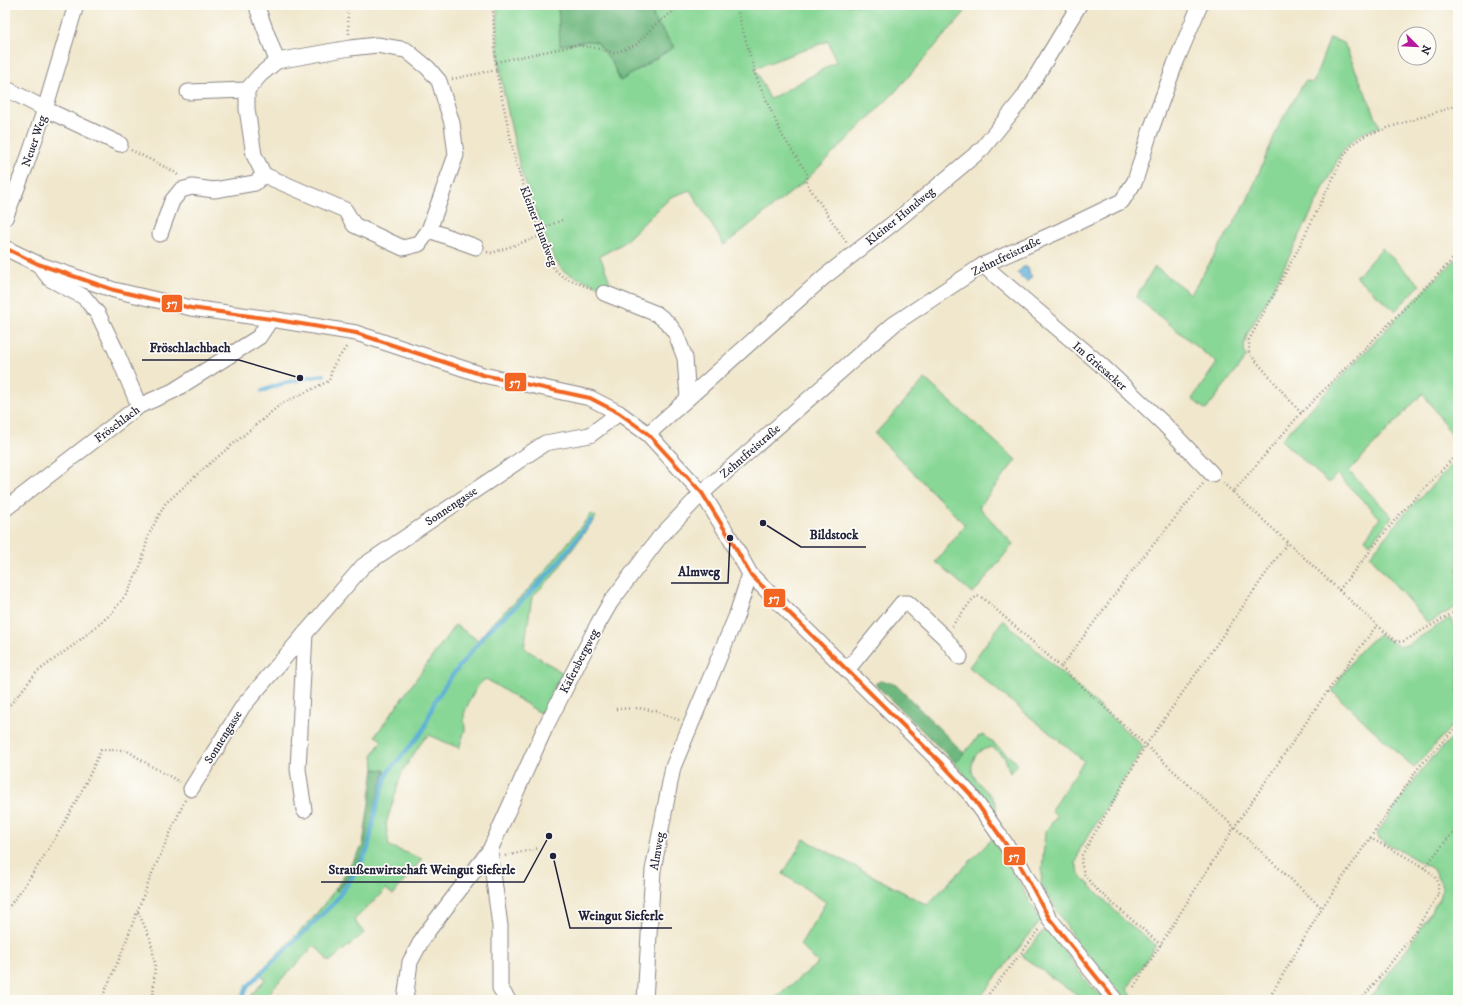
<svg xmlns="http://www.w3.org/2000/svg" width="1463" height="1005" font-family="'IM FELL DW Pica',serif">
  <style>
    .green { fill: #89d796; stroke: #567c68; fill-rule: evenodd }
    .forest { fill: #6eb87f; stroke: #486d5d }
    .water { fill: #5db0d8; stroke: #40698a }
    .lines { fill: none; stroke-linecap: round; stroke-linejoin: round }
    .stream { stroke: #5db0d8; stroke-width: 4 }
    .minor-casing { stroke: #898484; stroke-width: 17 }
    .path { stroke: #898484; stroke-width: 2.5; stroke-dasharray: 1 3; stroke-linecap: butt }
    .minor { stroke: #fff; stroke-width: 15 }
    .bus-1-casing { stroke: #fdfcf7; stroke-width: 7 }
    .bus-1 { stroke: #f26522; stroke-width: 4 }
    .labels { text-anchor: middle; stroke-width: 3.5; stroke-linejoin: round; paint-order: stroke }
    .street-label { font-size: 12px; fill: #22223b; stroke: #fdfcf7 }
    .leader { fill: none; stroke: #22223b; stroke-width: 1.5 }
    .callout-dot { fill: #22223b; stroke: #fdfcf7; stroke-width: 1.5 }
    .callout-label { font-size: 13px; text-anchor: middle; font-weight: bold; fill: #22223b; stroke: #fdfcf7; stroke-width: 3.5; stroke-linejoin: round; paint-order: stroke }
    .line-badge { stroke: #fdfcf7; stroke-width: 1.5 }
    .badge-label { font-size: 11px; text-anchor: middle; font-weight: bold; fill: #fff }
  </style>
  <rect width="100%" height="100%" fill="#fdfcf7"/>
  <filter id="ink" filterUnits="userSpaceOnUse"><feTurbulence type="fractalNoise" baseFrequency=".025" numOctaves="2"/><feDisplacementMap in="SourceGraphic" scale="8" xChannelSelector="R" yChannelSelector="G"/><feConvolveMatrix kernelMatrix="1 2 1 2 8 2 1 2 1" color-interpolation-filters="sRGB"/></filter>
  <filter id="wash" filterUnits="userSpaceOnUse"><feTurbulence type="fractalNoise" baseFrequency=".012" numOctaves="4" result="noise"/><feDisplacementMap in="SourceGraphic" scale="16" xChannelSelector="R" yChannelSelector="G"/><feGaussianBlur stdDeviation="0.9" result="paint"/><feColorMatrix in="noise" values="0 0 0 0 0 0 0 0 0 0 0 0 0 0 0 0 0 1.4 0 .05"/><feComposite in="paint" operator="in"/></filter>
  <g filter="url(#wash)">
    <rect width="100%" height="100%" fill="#f0e7cc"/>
    <g class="green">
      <path d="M497,5H558L560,45L587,41L597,42L612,62L620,81L674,47L655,20L650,5H959L965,12L894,93L804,182L724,245L690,190L671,197L622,244L600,256L614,292L573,276L563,271L555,260L546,240L520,168L502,84L498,51ZM828,41L836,62L770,99L755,68Z"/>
      <path d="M1330,38L1344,43L1380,127C1360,133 1355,136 1341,153L1272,291L1247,334L1244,346L1245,354L1247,356L1206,410L1192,399L1217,363L1136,297L1155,267L1191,294L1247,201L1279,125L1305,81L1313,83Z"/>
      <path d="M1382,248L1420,285L1395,311L1355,276L1360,273Z"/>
      <path d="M1458,257V444L1423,393L1349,471L1392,517L1370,544L1365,539L1380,518L1337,474L1329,483L1281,440L1414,300Z"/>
      <path d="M925,379L1016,460L979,507L1013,544L978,588L972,593L936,562L965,525L875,434Z"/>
      <path d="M1458,459V606L1428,623L1370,556L1405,513Z"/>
      <path d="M591,514L596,517L552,577L532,597L524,648L563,673L542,714L486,679L480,683L471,697L464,714L465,730L459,748L429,735L423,740L402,772L386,824L389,846L422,859L393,895L386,889L354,920L364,933L329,962L315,945L273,988L265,1000H248L265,979L259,972L313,918L335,890L338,891L353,872L367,848L375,807L385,771L374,769L373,754L382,740L375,736L455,625L478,640L496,619L522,596L542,575Z"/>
      <path d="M1450,618L1458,631V719L1414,768L1332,691C1344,674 1361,643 1380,635L1400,647L1409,644Z"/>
      <path d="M1003,620L1144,747L1080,849L1076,863L1079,874L1125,921L1156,945L1127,989L1135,1000H1127L1078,945L1041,885L1045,832L1057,816L1051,810L1084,761L969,667Z"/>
      <path d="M1458,731V1000H1368L1402,956L1438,901L1442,889L1441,883L1433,869L1379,839L1377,833L1423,768Z"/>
      <path d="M984,735L1018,764L1010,773L1005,758L992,747C984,749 977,751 974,759C962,783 1001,791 996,813L955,763L978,737Z"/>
      <path d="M993,838L1041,920L978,1000H773L818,963L800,945L826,902L783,874L804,839L927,905Z"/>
      <path d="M1043,931H1048L1052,933L1086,981L1106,1000H1083L1022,956Z"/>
    </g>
    <g class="forest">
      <path d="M558,5H650L655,20L674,47L620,81L612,62L597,42L587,41L560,45Z"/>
      <path d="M882,680L896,685L964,753L955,763L875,684Z"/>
      <path d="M374,769L385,770L375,807L367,848L353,872L338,891L335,890L363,845Z"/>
    </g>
    <path class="water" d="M1023,267H1027L1029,270V273L1032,276L1027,282L1017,273Z"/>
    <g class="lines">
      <g class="stream">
        <path d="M262,391C283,382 302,378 324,375"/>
        <path d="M241,1000L248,986L333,904L357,871L368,849L376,808L388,772L423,731L435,701L450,678L488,631L522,601L555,567L591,520"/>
      </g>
    </g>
  </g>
  <g filter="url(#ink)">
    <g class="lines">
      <defs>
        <g id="minor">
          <path d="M258,5V10L277,61"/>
          <path d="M377,45L406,50L428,68L439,81L452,123L456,155L429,230L419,244L403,248L354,225L345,210L264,175L254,155L247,109V90L260,75L277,61L350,48Z"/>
          <path d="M5,88L45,109L120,144"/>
          <path d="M188,92L247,90"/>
          <path d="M5,218L26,165L45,109L76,5"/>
          <path d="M429,230L476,247"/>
          <path d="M160,234L172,201L181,190L192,187L214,190L255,183L264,175"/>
          <path d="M5,248L38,264L114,290L191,308L271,319L356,333L483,375L590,398L619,413L648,434L702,493L730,538L750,574L943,765L971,795L993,826L1019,863L1049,918L1115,1000"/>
          <path d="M39,265L50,279L84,297L98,314L116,351L139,406"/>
          <path d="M983,265L1100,364L1164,424L1212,474"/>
          <path d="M604,293L657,314L668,323L676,334L685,358L688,398"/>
          <path d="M648,434L824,277L896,221L982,149L1023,98L1079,5"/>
          <path d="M5,509L139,406L173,391L259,337L271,319"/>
          <path d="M847,670L902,603H908L944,637L960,657"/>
          <path d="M191,789L243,706L363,566L545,443L590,435L619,413"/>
          <path d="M304,810L298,769L305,633"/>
          <path d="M490,850L500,926V988L508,1000"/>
          <path d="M405,1000L410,962L424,936L490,850L545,728L598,624L610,603L659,538L702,493L894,324L983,265L1062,230L1122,201L1135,181L1149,135L1175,64L1200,5"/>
          <path d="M645,1000L653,870L673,767L736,617L750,574"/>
        </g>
      </defs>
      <use href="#minor" class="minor-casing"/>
      <g class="path">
        <path d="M347,5L349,34"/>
        <path d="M489,5L493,10L496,70L516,164L541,236L554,269L563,277L592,289"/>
        <path d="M736,5L756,77L782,135L807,173V184L847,243"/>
        <path d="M496,62L577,45L595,48L614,53L636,45L655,25L678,8L688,5"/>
        <path d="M452,79L496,70"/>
        <path d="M131,150L173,171L179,176"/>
        <path d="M539,230L562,220L561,218"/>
        <path d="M487,252L492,253L541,236"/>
        <path d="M1458,254L1301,413L1233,492L1339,590L1399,515L1458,453"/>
        <path d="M1301,413L1249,353V340L1294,257L1345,154C1353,144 1357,139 1369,134L1458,105"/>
        <path d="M1223,483L1233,492"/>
        <path d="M1203,484L1135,567L1061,667L1322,908"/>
        <path d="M1339,590L1377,625L1397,642L1404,641L1458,610"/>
        <path d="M952,626L972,600L977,596L983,598L1061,667"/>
        <path d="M616,709L639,708L656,711L679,720"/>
        <path d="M5,711L37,672L75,644L111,614L128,592L141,564L149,534L165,504L202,470L281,404L329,381L333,366L347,346"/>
        <path d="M505,856L539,848"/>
        <path d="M1424,868L1458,826"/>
        <path d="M5,912C43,862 76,807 101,750H126L151,766L180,782"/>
        <path d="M138,912L150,938L155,963L153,1000"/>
        <path d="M1161,945L1094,887L1084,874L1081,862L1082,855L1146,745L1288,542"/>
        <path d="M1134,987L1235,826L1327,692L1377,625"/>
        <path d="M101,1000L120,957L150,878L185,800"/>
        <path d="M984,1000L1040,929"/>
        <path d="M1268,1000L1322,908L1419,767L1458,725"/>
        <path d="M1361,1000L1409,940L1438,895C1438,890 1439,884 1437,880C1431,868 1383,845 1370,838"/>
      </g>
      <use href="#minor" class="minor"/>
      <defs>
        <path id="bus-1" d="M5,248L38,264L114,290L191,308L271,319L356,333L483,375L590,398L619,413L648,434L702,493L730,538L750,574L943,765L971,795L993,826L1019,863L1049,918L1115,1000"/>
      </defs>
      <use href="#bus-1" class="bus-1-casing"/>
      <use href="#bus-1" class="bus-1"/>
    </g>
  </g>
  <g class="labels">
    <g class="street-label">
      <text transform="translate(34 141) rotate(-71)" y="4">Neuer Weg</text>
      <text transform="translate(900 216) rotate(-39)" y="4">Kleiner Hundweg</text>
      <text transform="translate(539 226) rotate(69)" y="4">Kleiner Hundweg</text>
      <text transform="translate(1006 256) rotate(-26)" y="4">Zehntfreistraße</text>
      <text transform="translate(1100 366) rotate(41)" y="4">Im Griesacker</text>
      <text transform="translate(117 424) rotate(-37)" y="4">Fröschlach</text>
      <text transform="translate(750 451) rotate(-41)" y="4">Zehntfreistraße</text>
      <text transform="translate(451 506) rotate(-34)" y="4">Sonnengasse</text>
      <text transform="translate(579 661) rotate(-63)" y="4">Käfersbergweg</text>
      <text transform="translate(223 737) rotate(-58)" y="4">Sonnengasse</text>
      <text transform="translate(657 851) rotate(-80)" y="4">Almweg</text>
    </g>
  </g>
  <path class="leader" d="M300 378L239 360H142M763 523L801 547H866M730 538L728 583H671M549 836L524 882H321M553 856L570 928H672"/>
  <g class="callout-dot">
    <circle cx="300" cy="378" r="4"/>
    <circle cx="763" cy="523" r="4"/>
    <circle cx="730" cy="538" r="4"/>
    <circle cx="549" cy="836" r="4"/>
    <circle cx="553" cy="856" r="4"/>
  </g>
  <g class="callout-label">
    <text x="190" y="352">Fröschlachbach</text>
    <text x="834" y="539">Bildstock</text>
    <text x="699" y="576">Almweg</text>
    <text x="422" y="874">Straußenwirtschaft Weingut Sieferle</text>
    <text x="621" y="920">Weingut Sieferle</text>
  </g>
  <g class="line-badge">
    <rect x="161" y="294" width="22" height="19" rx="4" fill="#f26522"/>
    <rect x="504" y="372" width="23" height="20" rx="4" fill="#f26522"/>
    <rect x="763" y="588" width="23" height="20" rx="4" fill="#f26522"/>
    <rect x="1003" y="846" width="23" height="20" rx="4" fill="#f26522"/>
  </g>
  <g class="badge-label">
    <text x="172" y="307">57</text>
    <text x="515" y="386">57</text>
    <text x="774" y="602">57</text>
    <text x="1014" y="860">57</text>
  </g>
  <rect width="1463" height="1005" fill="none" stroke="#fdfcf7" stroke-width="20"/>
  <g transform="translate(1417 46) rotate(114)"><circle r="19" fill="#fdfcf7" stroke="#a5a5ac"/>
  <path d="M0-3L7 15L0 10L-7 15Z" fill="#b5179e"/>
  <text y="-6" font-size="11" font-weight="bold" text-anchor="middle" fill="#22223b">N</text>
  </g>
</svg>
